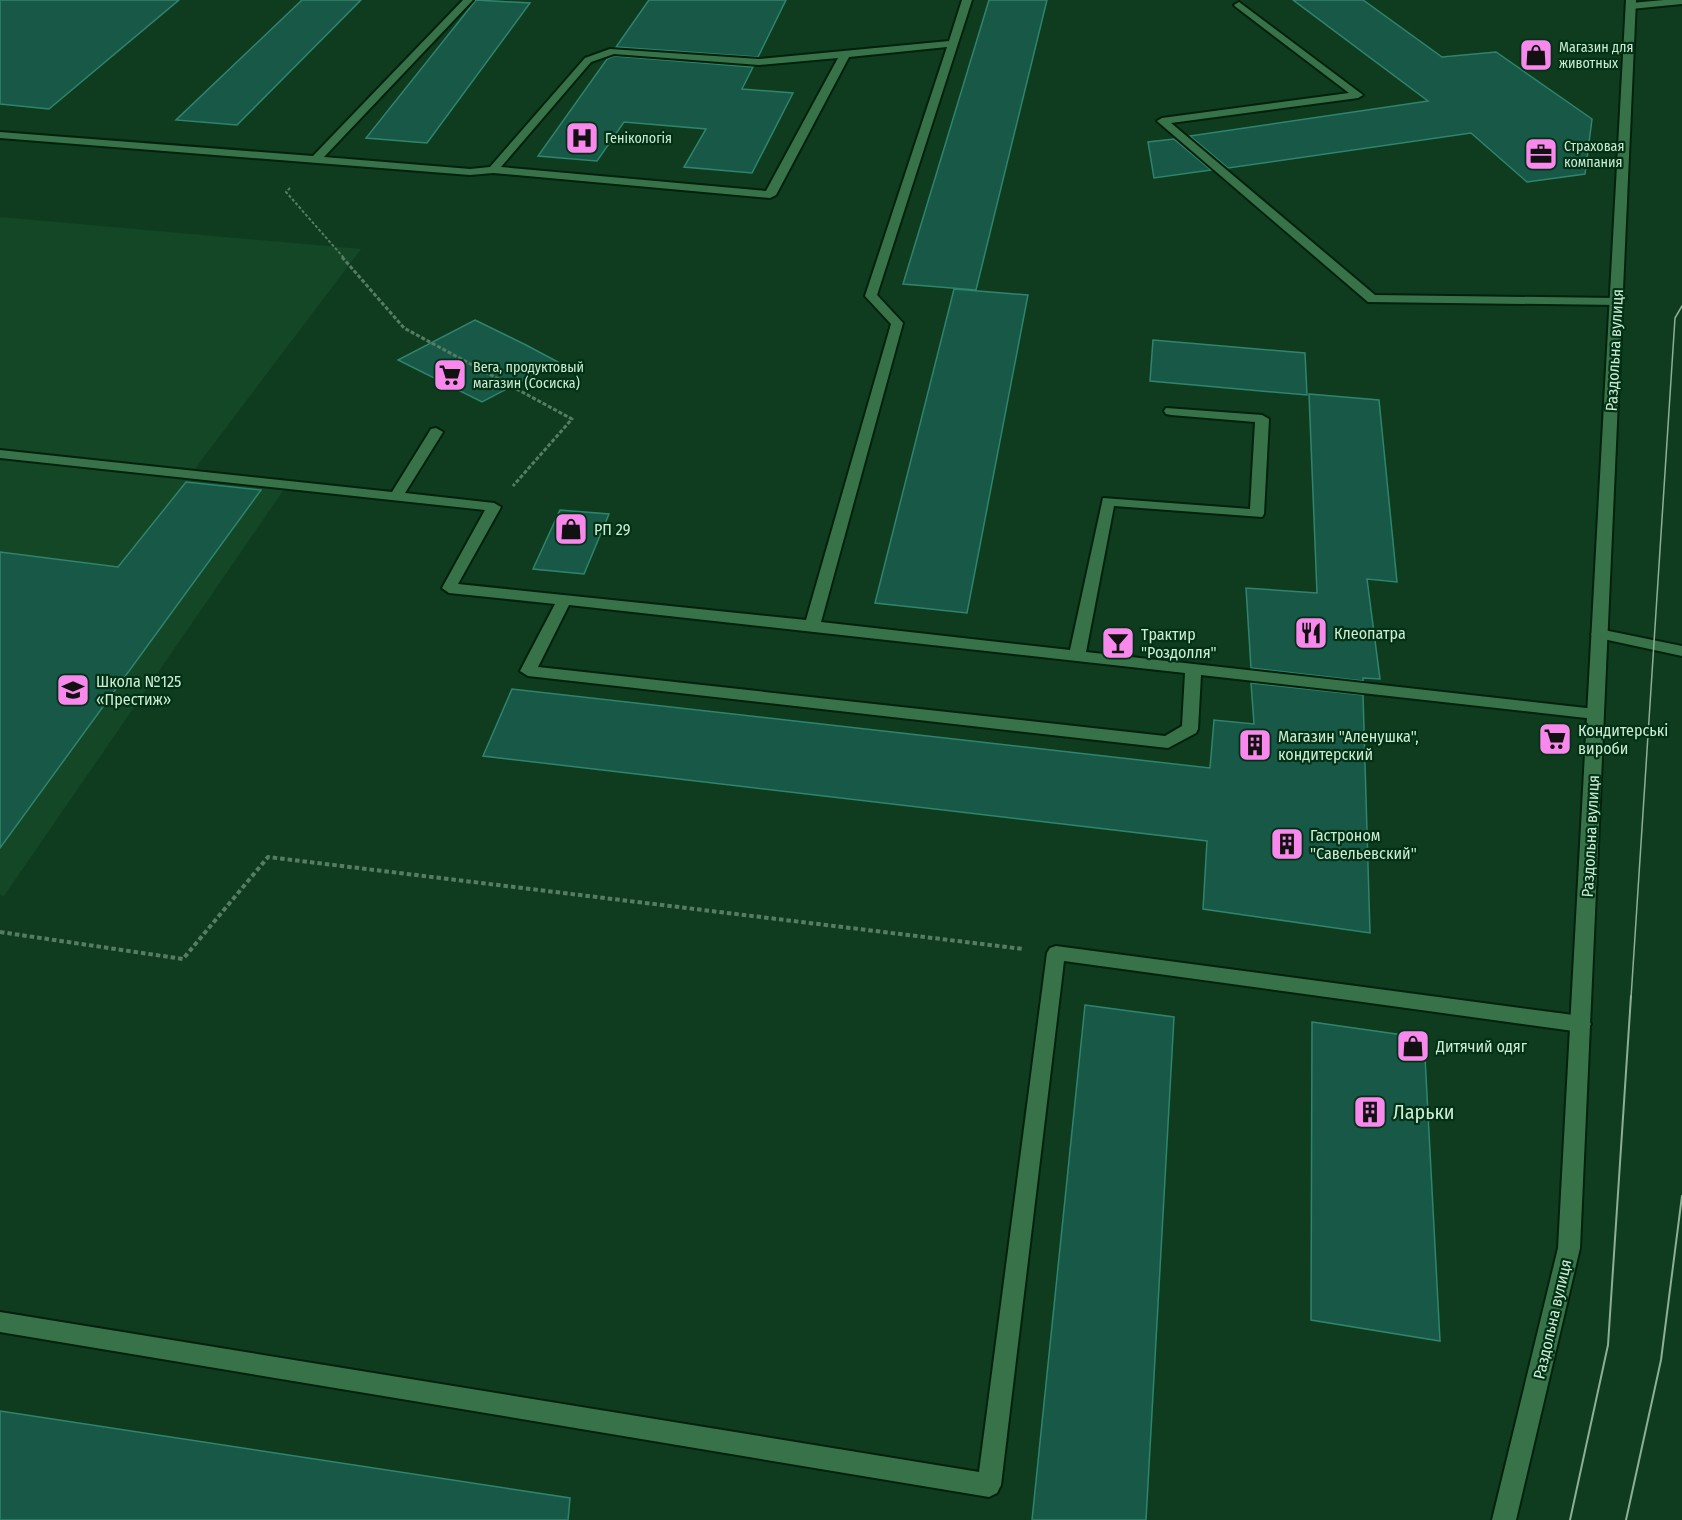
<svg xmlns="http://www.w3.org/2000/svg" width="1682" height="1520" font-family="'Fira Sans Condensed',sans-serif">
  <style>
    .built { fill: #144726 }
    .building { fill: #175847; stroke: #30846d; stroke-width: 1.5 }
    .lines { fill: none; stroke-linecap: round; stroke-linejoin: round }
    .service-casing { stroke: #02210d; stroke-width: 4 }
    .tertiary-casing { stroke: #02210d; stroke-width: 4 }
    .path-far2 { stroke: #567d63; stroke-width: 2; stroke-dasharray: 3 2; stroke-linecap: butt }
    .path-far1 { stroke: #567d63; stroke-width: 3; stroke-dasharray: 4 2; stroke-linecap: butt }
    .path { stroke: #567d63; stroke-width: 4; stroke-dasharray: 4.5 3; stroke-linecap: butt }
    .service { fill: #387249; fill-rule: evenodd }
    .tertiary { fill: #387249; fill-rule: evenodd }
    .tram-far1 { stroke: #8caf95; stroke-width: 1.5 }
    .tram { stroke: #8caf95; stroke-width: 2 }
    .labels { text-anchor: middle; stroke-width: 4.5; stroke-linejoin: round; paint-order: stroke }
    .far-poi-label { font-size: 14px; fill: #ceebd4; stroke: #023215; text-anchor: start }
    .street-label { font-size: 16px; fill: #ceebd4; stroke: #023215 }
    .poi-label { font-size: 16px; fill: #ceebd4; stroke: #023215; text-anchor: start }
    .near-poi-label { font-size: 20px; fill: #ceebd4; stroke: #023215; text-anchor: start }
  </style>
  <rect width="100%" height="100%" fill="#0f3c1f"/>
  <path class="built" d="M0,217L361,249L191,474L287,485L4,896L0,895Z"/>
  <g class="building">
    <path d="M0,0H179L49,109L0,104Z"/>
    <path d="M302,0H361L237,125L176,120Z"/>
    <path d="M476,0L530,3L427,143L366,138Z"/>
    <path d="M649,0H786L758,57L616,47Z"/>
    <path d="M989,0H1047L976,290L903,284Z"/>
    <path d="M1293,0H1363L1442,57L1496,52L1592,119L1585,174L1527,182L1471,133L1228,168L1190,136L1428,101Z"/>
    <path d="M614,56L753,67L742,89L793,93L752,173L684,167L706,129L624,122L597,161L538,156L607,59Z"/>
    <path d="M1174,139L1211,170L1154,178L1148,142Z"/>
    <path d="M954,289L1028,295L967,613L875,603Z"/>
    <path d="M475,320L526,345L558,362L482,402L398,360Z"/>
    <path d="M1153,340L1305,353L1307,395L1150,381Z"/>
    <path d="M1309,394L1379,400L1397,582L1367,579L1380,679L1363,678V681L1251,668L1246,588L1317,593Z"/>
    <path d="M186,482L261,490L0,848V552L118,567Z"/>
    <path d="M560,510L609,514L584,574L533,569Z"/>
    <path d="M1251,683L1363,695L1370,933L1203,909L1207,841L483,756L512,689L1210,768L1214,720L1254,724Z"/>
    <path d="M1085,1005L1174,1017L1146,1520H1032Z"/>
    <path d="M1312,1022L1424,1038L1440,1341L1311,1320Z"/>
    <path d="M0,1411L570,1498L568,1520H0Z"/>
  </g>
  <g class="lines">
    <defs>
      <g id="service">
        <path d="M463,0H473L324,157L470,169L490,167L585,58L610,49L759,59L949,41L962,0H972L877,295L903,323L821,622L1070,650L1103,498L1250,509L1255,422L1171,415L1166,414L1164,411L1166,408L1262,415L1269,419L1264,514L1262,517L1114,506L1086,652L1595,709L1601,710L1603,714L1601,718L1595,719L1201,675L1198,729L1196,733L1168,748L528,676L520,671L555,604L449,593L442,588L485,510L0,458V450L392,492L431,429L436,428L443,432L405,493L494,503L501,507L458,584L806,620L891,324L865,296L947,47L849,57L776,195L770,198L493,173L470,175L0,138V132L313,156ZM614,54L759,65L838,58L766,191L501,167L591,62ZM569,605L1185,673L1182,726L1165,736L538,667Z"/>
        <path d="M1664,0H1682V4L1631,9L1626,6L1631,3Z"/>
        <path d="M1239,2L1363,95L1358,98L1171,123L1375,295L1616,298L1620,299V305L1368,302L1157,121L1162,118L1349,93L1236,7L1234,5Z"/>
        <path d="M1599,629L1682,646V656L1594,637L1591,634Z"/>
        <path d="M1056,946L1581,1016L1588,1019L1591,1024L1588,1029L1581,1032L1064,961L1001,1485L997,1493L989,1497L0,1332V1312L979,1472L1047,953L1050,948Z"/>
      </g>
      <path id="tertiary" d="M1626,0H1636L1580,1248L1516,1520H1492L1558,1248Z"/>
    </defs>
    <use href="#service" class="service-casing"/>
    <use href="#tertiary" class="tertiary-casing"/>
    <path class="path-far2" d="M290,188L286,192L344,258"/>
    <path class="path-far1" d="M342,257L404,328L572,419L513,486"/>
    <path class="path" d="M0,932L183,959L268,857L1023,949"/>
    <use href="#service" class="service"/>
    <use href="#tertiary" class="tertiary"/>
    <path class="tram-far1" d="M1631,998L1675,318L1682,306"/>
    <g class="tram">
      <path d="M1570,1520L1608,1345L1631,996"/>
      <path d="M1626,1520L1661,1360L1682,1196"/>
    </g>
  </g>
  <defs>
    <symbol id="shop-square" viewBox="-11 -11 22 22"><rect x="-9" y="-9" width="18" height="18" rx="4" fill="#f888eb" stroke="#023215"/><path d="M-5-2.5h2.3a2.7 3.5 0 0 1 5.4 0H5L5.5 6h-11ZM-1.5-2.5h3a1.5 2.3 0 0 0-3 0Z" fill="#111"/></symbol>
    <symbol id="hospital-square" viewBox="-11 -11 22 22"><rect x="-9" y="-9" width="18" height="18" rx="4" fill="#f888eb" stroke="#023215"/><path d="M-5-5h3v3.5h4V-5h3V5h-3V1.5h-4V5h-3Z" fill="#111"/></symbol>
    <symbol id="office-square" viewBox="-11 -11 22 22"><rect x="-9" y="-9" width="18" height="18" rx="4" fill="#f888eb" stroke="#023215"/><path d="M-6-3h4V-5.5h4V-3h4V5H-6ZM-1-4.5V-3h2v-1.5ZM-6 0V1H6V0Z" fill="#111"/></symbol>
    <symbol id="supermarket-square" viewBox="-11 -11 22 22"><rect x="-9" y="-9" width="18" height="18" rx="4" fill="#f888eb" stroke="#023215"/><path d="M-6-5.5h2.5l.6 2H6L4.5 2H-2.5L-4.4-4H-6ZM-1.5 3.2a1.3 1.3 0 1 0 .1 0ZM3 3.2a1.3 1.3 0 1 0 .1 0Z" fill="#111"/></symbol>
    <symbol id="restaurant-square" viewBox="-11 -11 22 22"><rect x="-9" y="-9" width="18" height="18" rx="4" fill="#f888eb" stroke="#023215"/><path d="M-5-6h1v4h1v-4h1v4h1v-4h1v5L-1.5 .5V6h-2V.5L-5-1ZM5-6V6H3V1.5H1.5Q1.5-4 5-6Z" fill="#111"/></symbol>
    <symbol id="bar-square" viewBox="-11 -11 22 22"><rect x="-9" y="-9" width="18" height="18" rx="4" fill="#f888eb" stroke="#023215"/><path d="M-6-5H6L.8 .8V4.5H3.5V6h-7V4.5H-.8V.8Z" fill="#111"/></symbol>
    <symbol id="school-square" viewBox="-11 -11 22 22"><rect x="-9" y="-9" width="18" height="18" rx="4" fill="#f888eb" stroke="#023215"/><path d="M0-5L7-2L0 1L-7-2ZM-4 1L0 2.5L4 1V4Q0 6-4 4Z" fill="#111"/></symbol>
    <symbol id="building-square" viewBox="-11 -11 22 22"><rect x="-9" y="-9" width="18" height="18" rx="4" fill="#f888eb" stroke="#023215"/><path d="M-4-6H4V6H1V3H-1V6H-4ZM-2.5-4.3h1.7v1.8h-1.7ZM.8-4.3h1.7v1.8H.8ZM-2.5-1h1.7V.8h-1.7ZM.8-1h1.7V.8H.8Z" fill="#111"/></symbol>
  </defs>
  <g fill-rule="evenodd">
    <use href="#shop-square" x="1517" y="36" width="38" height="38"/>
    <use href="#hospital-square" x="563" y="119" width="38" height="38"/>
    <use href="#office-square" x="1522" y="135" width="38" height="38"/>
    <use href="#supermarket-square" x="431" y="356" width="38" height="38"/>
    <use href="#shop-square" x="552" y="510" width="38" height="38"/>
    <use href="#restaurant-square" x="1292" y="614" width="38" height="38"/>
    <use href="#bar-square" x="1099" y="624" width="38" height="38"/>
    <use href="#school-square" x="54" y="671" width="38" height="38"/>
    <use href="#supermarket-square" x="1536" y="720" width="38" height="38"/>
    <use href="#building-square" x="1236" y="726" width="38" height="38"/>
    <use href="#building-square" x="1268" y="825" width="38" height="38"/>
    <use href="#shop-square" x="1394" y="1027" width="38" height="38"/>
    <use href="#building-square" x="1351" y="1093" width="38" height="38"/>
  </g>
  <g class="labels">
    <g class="far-poi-label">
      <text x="1559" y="52">Магазин для<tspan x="1559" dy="16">животных</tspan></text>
      <text x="605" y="143">Генікологія</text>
      <text x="1564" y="151">Страховая<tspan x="1564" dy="16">компания</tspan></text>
      <text x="473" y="372">Вега, продуктовый<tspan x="473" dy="16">магазин (Сосиска)</tspan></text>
    </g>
    <g class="street-label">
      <text transform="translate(1614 350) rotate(-87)" y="6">Раздольна вулиця</text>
      <text transform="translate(1590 836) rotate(-87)" y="6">Раздольна вулиця</text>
      <text transform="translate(1552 1319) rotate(-77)" y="6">Раздольна вулиця</text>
    </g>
    <g class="poi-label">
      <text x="594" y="535">РП 29</text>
      <text x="1334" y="639">Клеопатра</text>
      <text x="1141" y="640">Трактир<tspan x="1141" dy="18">"Роздолля"</tspan></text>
      <text x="96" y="687">Школа №125<tspan x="96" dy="18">«Престиж»</tspan></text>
      <text x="1578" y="736">Кондитерські<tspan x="1578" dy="18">вироби</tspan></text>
      <text x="1278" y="742">Магазин "Аленушка",<tspan x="1278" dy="18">кондитерский</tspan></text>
      <text x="1310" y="841">Гастроном<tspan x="1310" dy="18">"Савельевский"</tspan></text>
      <text x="1436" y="1052">Дитячий одяг</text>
    </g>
    <g class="near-poi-label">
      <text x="1393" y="1119">Ларьки</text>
    </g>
  </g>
</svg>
